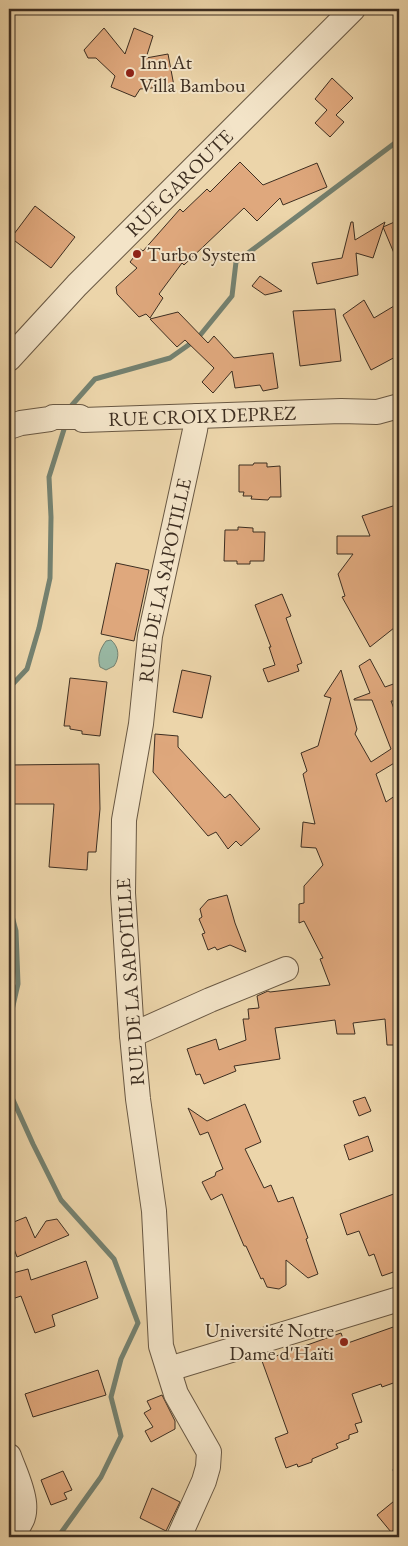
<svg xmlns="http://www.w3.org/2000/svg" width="408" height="1546" font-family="'EB Garamond',serif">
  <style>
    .water { fill: #99b9a5; stroke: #748170 }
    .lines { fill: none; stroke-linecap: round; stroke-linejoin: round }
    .stream { stroke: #748170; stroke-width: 5 }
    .building { fill: #dfa87d; stroke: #3d2e21 }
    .minor-casing { stroke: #695843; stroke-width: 26 }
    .minor { stroke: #f3e4c8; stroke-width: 24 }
    .poi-dot { fill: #8f2418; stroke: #f3e4c8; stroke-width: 2 }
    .labels { text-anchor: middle; stroke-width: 4; stroke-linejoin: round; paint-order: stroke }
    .poi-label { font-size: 20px; fill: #3d2e21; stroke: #f3e4c8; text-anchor: start }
    .street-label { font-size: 20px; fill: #3d2e21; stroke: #f3e4c8 }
  </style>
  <rect width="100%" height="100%" fill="#ecd5aa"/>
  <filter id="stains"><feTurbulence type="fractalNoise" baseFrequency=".004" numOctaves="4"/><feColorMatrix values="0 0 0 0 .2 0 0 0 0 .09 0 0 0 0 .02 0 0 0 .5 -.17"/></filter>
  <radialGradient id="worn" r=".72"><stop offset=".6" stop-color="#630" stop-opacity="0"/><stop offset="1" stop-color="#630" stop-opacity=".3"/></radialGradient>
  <path class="water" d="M111,640C119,647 120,657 114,666L106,670L100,667C97,657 100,649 106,641Z"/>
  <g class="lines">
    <g class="stream">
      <path d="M70,410L72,405L95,379L170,358L197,339L232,296L236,262L399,140"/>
      <path d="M9,688L27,669L39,628L50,578L51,517L49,477L66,423"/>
      <path d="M9,905L16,931L18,984L9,1023"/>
      <path d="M9,1086V1091L33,1144L61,1200L114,1259L138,1323L121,1359L111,1397L121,1436L101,1477L58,1537"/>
      <path d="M395,1470L399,1466"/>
    </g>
  </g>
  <g class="building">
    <path d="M104,28L125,54L134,28L153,36L146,58L168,54L174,86L140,89L135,97L111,87L115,76L96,58H88L84,50Z"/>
    <path d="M332,78L353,98L336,115L344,122L330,137L315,123L327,110L315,99Z"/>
    <path d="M240,162L263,185L317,163L327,187L283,205L280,198L257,221L244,208L184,265L182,263L159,294L163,298L150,318L146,314L139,317L117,294L116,287L137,268L130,262L140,249L143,251L180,209L183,212L207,189L210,192Z"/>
    <path d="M35,206L75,237L51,268L11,238Z"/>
    <path d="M399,220V265L383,227Z"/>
    <path d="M351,222H353L355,240L385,222L373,258L356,253L358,275L317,284L312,263L342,258Z"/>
    <path d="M260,276L282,291L265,295L252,286Z"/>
    <path d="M364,300L374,318L399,303V355L371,370L343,315Z"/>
    <path d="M335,309L341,361L300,366L293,311Z"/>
    <path d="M178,312L208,343L214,336L234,358L273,353L278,388L263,391L260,385L235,388L232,371L213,393L202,382L214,368L185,340L177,347L150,319Z"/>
    <path d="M254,463H267V467L280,466L281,497H270L268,500L251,499L252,496H243L244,492H239V465H253Z"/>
    <path d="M399,504V624L370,647L342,597L345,596L338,574L353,554H337V536H370L362,516Z"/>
    <path d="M238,527L253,528V532H265L264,561H250V564H237V561H224L225,530H238Z"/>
    <path d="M116,563L149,570L134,641L101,634Z"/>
    <path d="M282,594L291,616L286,618L302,663L297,665L299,671L268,682L263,669L275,665L269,647H271L255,605Z"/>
    <path d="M370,659L385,687L399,682V701H391L399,722V768L396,762L376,774L386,802L399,793V1045H387L385,1019L353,1023L355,1034H337L335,1020L275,1028L280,1059L234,1066L236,1071L204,1084L200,1074L196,1075L187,1049L216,1039L219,1050L246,1040L243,1019H249L248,1009L259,1008L257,996L268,991L270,992L330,985L320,959L323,958L304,921L299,923V904L304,903V886L323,865L316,848L301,847L303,822L315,824L303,774L307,771L301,753L318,746L331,698L324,696L341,670L357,729L355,734L371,762L391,749L372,700H354V699L370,693L359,666Z"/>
    <path d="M182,670L211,676L202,718L173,712Z"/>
    <path d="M70,678L107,682L100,736L82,734V731L70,729V726H64Z"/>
    <path d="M155,734L178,736V747L225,798L230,794L260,829L241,846L236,841L228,849L216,832L208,836L153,772Z"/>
    <path d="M99,764L100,809L96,852H88L87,870L49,867L54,804H10V765Z"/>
    <path d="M227,895L235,923L246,952L230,945L217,950L215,947L208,950L202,934L205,933L199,919L202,917L200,909L208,900Z"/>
    <path d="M365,1097L371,1111L359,1116L353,1101Z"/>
    <path d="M245,1104L261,1142L245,1149L264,1188L271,1185L278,1202L293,1197L308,1238L306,1239L318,1274L308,1278L286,1260V1285L279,1289L267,1287L263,1278L261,1279L246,1246H244L222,1194L211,1200L202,1182L215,1176L216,1172L223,1169L208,1132L200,1135L188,1108L207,1121Z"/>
    <path d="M368,1136L373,1151L349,1160L344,1145Z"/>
    <path d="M399,1192V1270L382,1276L374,1254L369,1256L359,1231L347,1235L340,1214Z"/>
    <path d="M26,1217L35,1238L46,1221L57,1219L69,1235L17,1257L9,1235V1224Z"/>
    <path d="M86,1261L98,1298L52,1315L55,1326L35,1333L21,1296L9,1300V1274L28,1269L31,1280Z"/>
    <path d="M399,1325V1381L382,1387L381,1384L352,1394L362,1422L355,1424L358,1432L349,1435V1439L336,1444L338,1448L312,1459V1462L298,1467L297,1464L286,1468L275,1438L288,1433L262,1361L341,1333L345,1344Z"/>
    <path d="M98,1370L106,1395L33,1417L25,1394Z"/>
    <path d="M162,1395L175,1421V1429L151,1442L145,1431L153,1427L144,1413L151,1409L147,1401Z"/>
    <path d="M63,1471L72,1490L64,1493L67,1499L51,1505L41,1480Z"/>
    <path d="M152,1488L180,1502L166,1531L140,1518Z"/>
    <path d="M399,1497V1527L391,1532L377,1515Z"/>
  </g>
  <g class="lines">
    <defs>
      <g id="minor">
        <path id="s1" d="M9,359L77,285L353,9"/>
        <path id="s2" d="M9,427L21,423L50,419L53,417H80L83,420L341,411L377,412L399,406"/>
        <path d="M132,1035L210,1000L286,969"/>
        <path d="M169,1369L399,1299"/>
        <path d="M9,1456C17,1479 39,1517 9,1533"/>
        <path id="s3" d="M179,1537L204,1481L208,1467L209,1452L176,1394L161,1346L154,1211L138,1099L132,1035L123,893L124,820L141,724L150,636L195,430L197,416"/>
      </g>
    </defs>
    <use href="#minor" class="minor-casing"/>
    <use href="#minor" class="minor"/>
  </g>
  <g class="poi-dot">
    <circle cx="130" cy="73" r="5"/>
    <circle cx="137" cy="254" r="5"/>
    <circle cx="344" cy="1342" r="5"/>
  </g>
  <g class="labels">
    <g class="poi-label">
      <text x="140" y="69">Inn At<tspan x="140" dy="23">Villa Bambou</tspan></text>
      <text x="147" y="261">Turbo System</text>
      <text x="334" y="1337" text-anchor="end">Université Notre<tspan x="334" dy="23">Dame d'Haïti</tspan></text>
    </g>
    <g class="street-label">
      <text dy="7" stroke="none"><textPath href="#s1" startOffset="245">RUE GAROUTE</textPath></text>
      <text dy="7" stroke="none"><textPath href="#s2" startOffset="196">RUE CROIX DEPREZ</textPath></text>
      <text dy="7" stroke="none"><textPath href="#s3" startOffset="979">RUE DE LA SAPOTILLE</textPath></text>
      <text transform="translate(130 982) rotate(-94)" y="7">RUE DE LA SAPOTILLE</text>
    </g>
  </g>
  <rect width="408" height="1546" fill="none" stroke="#ecd5aa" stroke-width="30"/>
  <rect x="10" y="10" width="388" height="1526" fill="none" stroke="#3d2e21" stroke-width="2.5"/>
  <rect x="15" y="15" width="378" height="1516" fill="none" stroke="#3d2e21"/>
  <rect width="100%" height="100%" filter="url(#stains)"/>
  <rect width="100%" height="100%" fill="url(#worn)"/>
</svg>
